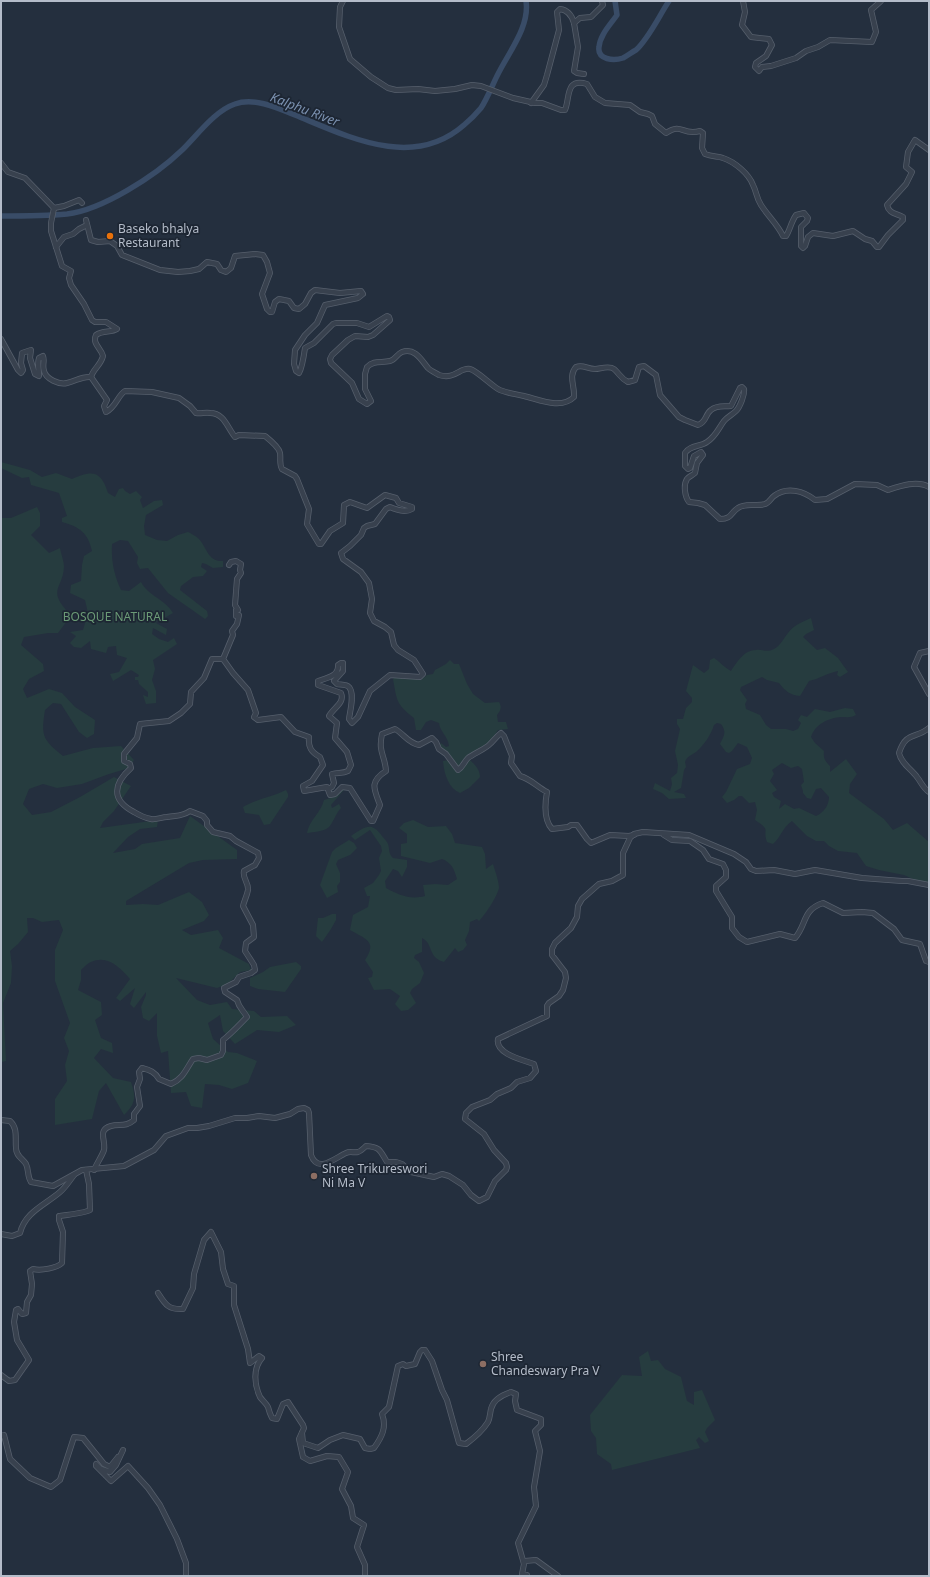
<svg xmlns="http://www.w3.org/2000/svg" width="930" height="1577" font-family="'Noto Sans',sans-serif">
  <style>
    .green { fill: #263c3f; fill-rule: evenodd }
    .lines { fill: none; stroke-linecap: round; stroke-linejoin: round }
    .river { stroke: #394c67; stroke-width: 5.5 }
    .minor-casing { stroke: #565f6c; stroke-width: 6 }
    .minor { stroke: #38414e; stroke-width: 4.5 }
    .food-dot { fill: #e8710a; stroke: #1d2633; stroke-width: 1.5 }
    .education-dot { fill: #8d6e63; stroke: #1d2633; stroke-width: 1.5 }
    .labels { text-anchor: middle; stroke-width: 3.5; stroke-linejoin: round; paint-order: stroke }
    .poi-label { font-size: 12px; fill: #b4bcc9; stroke: #1d2633; text-anchor: start }
    .park-label { font-size: 12px; fill: #6b9a76; stroke: #1d2633 }
    .water-label { font-size: 13px; font-style: italic; fill: #7c92b1; stroke: #1d2633 }
  </style>
  <rect width="100%" height="100%" fill="#242f3e"/>
  <g class="green">
    <path d="M1,462L30,470L42,477L56,473L72,479C92,470 101,470 108,493L115,497L119,489L123,488L125,491L130,494L136,491L142,497L140,500L143,508L154,501L162,500L163,505L146,515L144,526L145,535L157,540L167,541L178,535L188,532C192,534 196,536 199,539C207,548 208,562 223,561V567L213,568L206,564L202,563L201,567L207,571L203,576L193,577L181,586L180,590L207,611L208,616L205,619L168,593L148,568L140,569L137,563L138,557L128,541L120,540L112,544C111,560 114,575 121,590L129,591L141,582C148,596 165,599 173,613L166,617H159L156,623L167,629L166,635L153,628L152,634L159,639L168,642L174,638L177,644L153,660L155,669L152,680L156,691V703L146,704L143,695L148,697V692L139,684L138,680H135V677H138L139,675L131,670L113,681L110,674L119,672L127,658L117,655L116,646L108,647L106,653L91,649L90,641L81,648L74,647L70,643L76,636L70,632L83,630L88,613L85,600L70,593L71,585L81,581L82,565L84,556L92,551C88,533 80,527 62,522V518L67,516L59,493L31,485L29,477L22,478L1,468Z"/>
    <path d="M37,507L40,513V526L31,535L49,553L60,548C61,554 64,561 64,567C63,588 48,589 66,610L67,621L58,633H48L24,637L21,645L43,664L44,671L29,679L23,689L27,698L49,689L62,693L75,707L95,720L94,734L87,738L79,732L61,704L53,703L45,710C41,736 42,739 63,756L93,748L121,746L134,760L129,768L109,774L82,784L57,788L43,784L29,789L23,804L32,815L51,812L80,797L114,777L131,786L114,811L103,822L100,828L158,820L157,827L140,829L128,837L113,853L135,849L142,844L180,838L190,816L237,850V859L203,860L189,863L126,901V905L143,904L158,905L189,892L202,902L209,915L204,921L182,930L191,935L218,930L223,938L219,948L249,964L251,970L240,972L228,984L217,988L176,978L197,1000L210,1005L227,1002L232,1009L254,1011L261,1017L287,1016L296,1025L279,1032L257,1030L235,1044L223,1031L220,1015L208,1023L213,1039L228,1052L237,1053L257,1061L248,1083L232,1089L219,1085L205,1084L202,1108L191,1106L186,1092L171,1093L168,1051L161,1053L157,1036V1013L149,1021L143,1018L141,1007L146,995V992L134,1008L130,1004L135,988L120,1001L116,998L130,979C121,968 107,954 91,962C88,963 84,967 81,970V980L78,990L101,1002L102,1015L95,1020L101,1038L112,1043L113,1053L101,1049L94,1058L113,1078L131,1082C136,1097 136,1103 124,1115L106,1083L99,1091L92,1119L55,1125V1099L67,1081L65,1065L69,1051L64,1038L70,1023L55,981V950L63,930L59,920L42,922L33,918H27L28,932L18,944L10,951L12,966L11,983L3,1003L6,1061L1,1062V518H11Z"/>
    <path d="M811,618L814,630L806,634L803,637L817,650L825,648L838,658L848,672L840,677L837,675L838,671C827,673 819,679 809,681L800,696C790,695 785,691 779,683L767,680L762,677L741,687L740,690L747,700L745,704L746,709L760,715L766,725L771,729H786L793,731L798,729L801,723L798,720L801,715L807,717L815,709L830,712L845,708L853,709L856,715C851,718 848,717 841,717C829,718 815,724 811,737L815,743L824,751C823,758 825,761 830,766V772L846,759L857,774L850,784L849,793L884,819L893,830L907,823L929,842V886L904,875L879,870L866,866L857,853L838,851L829,846L824,841H816L807,836L792,821C782,828 781,837 773,844L767,842C762,828 772,831 755,820L757,810L755,802L749,803L742,796H739L734,800L727,803L722,797L726,792L737,769L750,764L752,758L747,747L738,743L732,751L729,753L726,752L720,744C724,736 727,732 721,724L717,723L714,725C711,735 704,745 696,752C692,755 687,756 685,762L686,767L684,770L681,788L674,792L684,794L686,798L669,799L662,793L653,789L655,783L670,791L672,784L671,778L677,773L678,765L675,751L680,729L677,724V719H683L686,708L692,702V698L686,691L693,665L704,673L709,669L710,660L714,658C721,663 724,667 731,671C737,662 744,650 756,650C763,649 767,653 774,649C781,645 783,639 788,633C794,625 802,622 811,618ZM782,763L791,768L798,766L802,769L804,782L801,785L803,791V793L807,798L811,799L816,789L821,788L829,797C829,806 823,813 816,816L799,808L794,809L785,804L779,809L781,801L774,797L772,793L777,790L770,781L774,774L772,770Z"/>
    <path d="M450,660L454,664H459L467,684L473,694L485,703L499,702C502,707 501,710 497,715L498,722H506L508,729L498,730L487,746L480,747L463,765L457,768L439,745L441,743L446,747L449,746C448,736 440,732 439,723L431,720L426,722L421,730H416L414,718C396,704 397,701 393,679L397,675L421,680L427,675L433,674L435,670L446,664Z"/>
    <path d="M469,759C474,764 480,769 480,777L469,788L460,793C448,788 444,773 443,761L449,760L458,771Z"/>
    <path d="M341,788L344,790L331,805L332,808L339,804L341,808C336,813 333,823 329,827C323,832 313,832 307,833C309,820 321,813 324,800L334,797Z"/>
    <path d="M286,790L288,794V797L270,824L264,825L259,815L245,813L243,807C256,799 272,797 286,790Z"/>
    <path d="M413,820L428,827L446,826L452,834L455,843L482,847L485,854L486,869L493,864C495,871 499,881 499,888C497,897 485,915 479,921L477,919L470,922L469,931L465,940L467,945L463,950L458,952L455,948L444,962C427,957 434,944 422,938V952L415,955L414,958L419,962L424,973L420,983L412,989L410,993L416,1003L408,1010L401,1011L395,1004L400,996L390,989L374,990L368,978L372,977L373,972L365,960C378,941 365,939 350,930L353,915L368,907L370,896H367L364,888L373,883L379,875L381,871L379,858L382,851L381,846L370,830L355,840L351,836C365,827 371,821 382,836C384,839 387,841 388,844C390,850 388,853 393,858L407,860V867L402,877L398,871L393,869L385,881L386,888C399,895 410,900 425,896L423,885L435,884L448,885L457,879C454,869 452,863 442,859L430,863L401,856V844L407,843V834L399,828L404,823Z"/>
    <path d="M349,840L354,843L357,848L350,855L338,860L336,864L340,873V882L337,886L338,892L327,898L320,885L332,852L336,848Z"/>
    <path d="M332,914H336V920L331,929L322,942L316,936L318,918H323Z"/>
    <path d="M296,962L301,966V969L285,992L258,989L250,986V978L263,972L270,967Z"/>
    <path d="M648,1351L651,1361L658,1360L665,1369L681,1377L687,1401L694,1405V1392L702,1390L715,1420L707,1428L705,1432L709,1441L705,1443L699,1437L696,1440L700,1448L612,1470L611,1464L597,1454L596,1438L591,1431L590,1415L622,1375L642,1376L639,1357Z"/>
  </g>
  <g class="lines">
    <g class="river">
      <path d="M615,1L617,15C610,25 600,35 599,47C597,60 614,61 623,58C627,56 632,52 636,50C649,38 659,16 669,1"/>
      <path d="M1,216C23,216 45,216 67,214C102,210 155,176 181,151C196,137 214,111 235,104C254,97 278,108 295,115C349,137 413,170 464,125C470,120 476,114 481,108C487,99 492,86 497,76C508,53 530,27 526,1"/>
    </g>
    <defs>
      <g id="minor">
        <path d="M343,1L340,7L339,27L350,59L371,77L388,88L396,90L418,89L435,91L455,89L472,85L481,86L513,98L535,103H542L561,110H565C570,99 565,77 587,84L595,97L605,103L630,105L640,112L648,114L652,116L655,124L666,133C683,122 681,136 700,131L703,133L702,148L705,154C712,157 718,156 723,158C735,162 749,174 753,185C757,193 756,197 761,205C768,216 778,225 783,236H786C790,230 791,222 796,215L804,213L808,218L807,221L801,227V246L803,248L805,246L808,237L813,233L833,236L853,231L865,239L872,241L877,247H879L888,235L903,220V217C896,213 889,214 887,205L906,184L912,172L906,167L908,152L915,140L929,150"/>
        <path d="M743,1L745,12L742,25L751,37L769,39L772,45L766,56L756,63L755,67L759,71L762,67L771,66L796,58L806,51L818,47L830,40L872,42L876,32L871,10L881,1"/>
        <path d="M574,23L580,18L591,17L603,5L602,1"/>
        <path d="M531,103L544,85L547,75L559,30L557,12L560,9C568,10 572,16 574,23L578,47L574,71L577,73L584,74"/>
        <path d="M1,163L8,172L25,178L54,208L64,206L79,200L82,203"/>
        <path d="M54,208L51,223V231L62,266L71,271L69,278L71,285L84,304L92,320L95,322H106L117,329C111,333 103,330 96,335C92,344 101,348 103,356C101,365 93,369 91,377"/>
        <path d="M86,220L91,240L98,242L110,241L117,246L122,255L160,270L178,272L190,271L199,269L207,262L217,264L221,270L226,272L231,268L235,256L255,254L263,255L267,262L270,273L262,294L267,309L270,312H272L275,302L279,299L289,301L294,308L299,309L305,304L311,293L315,290L340,293L361,291L363,294L358,298L325,305L317,323L305,335L295,350L294,364L296,371L299,373C302,368 304,355 305,348L314,343L333,324L336,323H357L369,327L387,316L389,317L390,320L373,335L368,337L355,336L348,340L332,355L330,359L331,363L352,383L359,399L367,404L371,401L365,389V374L367,367C374,360 381,363 390,361C395,360 397,354 402,352C415,347 422,361 428,368C431,371 436,373 439,375C455,380 460,367 470,369C476,370 491,385 498,389C505,393 516,394 524,396C538,399 561,410 574,397C575,386 568,376 576,367C583,364 587,369 595,369C600,369 609,365 614,369C620,374 620,378 628,382L635,380L639,367L644,366L656,375L660,395L679,417L685,420L698,425C707,422 705,414 711,410C717,405 724,407 731,406L740,388L742,387L744,389C745,394 740,407 736,411C732,415 727,417 724,421C718,429 716,436 707,442C700,447 690,445 685,453V466L688,469L690,468L694,456L701,452L703,455L697,463L695,473C693,475 688,477 687,479C683,485 685,497 689,502L698,503L705,505L720,519C732,519 730,513 738,508C746,502 757,507 765,504C769,503 771,498 774,496C787,486 804,491 815,500L827,499L855,484L877,485L888,490C900,486 917,480 929,487"/>
        <path d="M56,247L64,237L73,234L79,229L87,225"/>
        <path d="M1,339L18,370L21,373L23,370L21,363L22,353L31,350L30,358L35,374L39,376C39,370 37,363 39,358L43,356C45,361 42,365 44,371C46,379 59,385 67,383C76,381 82,376 91,377L107,400L104,406L106,412C116,407 118,395 125,391L152,392L179,398L190,406L196,413C201,414 205,412 210,413C224,413 227,427 235,437L239,435L265,436C270,440 279,447 280,453C281,459 279,464 282,469L295,476L297,479L309,509L307,524L319,544H321L330,531L343,523L344,505L350,502L367,508L385,495L396,498L399,503L412,507V509C405,513 397,510 390,507L386,509L375,524L367,526L364,528L361,535L350,546L341,553L343,559L361,572L369,583L372,599L370,613L374,621L385,627L391,632L394,645L398,650L414,660L423,674L420,677L390,675L370,691L358,717L352,723L349,719C350,711 355,694 349,687C346,684 340,685 337,684L334,681L343,671V663H341L338,665C339,676 327,678 318,681V685L341,693C345,703 334,707 329,716L337,723L335,738L347,752L351,765L348,771C342,774 338,772 332,774L334,783L332,787L328,789"/>
        <path d="M229,565L231,562L236,561L241,564L240,570L241,573L237,579L235,605L238,610H236V616L239,615L237,624L232,631L233,635L223,659L233,673L248,690L256,713L254,717L258,720L281,717L295,732L309,737C308,747 311,752 320,757L323,765L312,781L303,786L304,791L327,787L330,795L335,794L342,787L350,788L371,821H373L380,805C374,789 369,782 386,771C385,755 378,753 382,734L395,729C404,734 408,743 419,745L432,738L436,742L439,749L446,754L458,770C463,767 464,762 468,758C473,754 487,748 490,744C494,740 496,737 501,733L504,736L512,756L511,763L520,776C531,779 537,787 547,792C545,803 544,820 552,829L568,827L571,825H577L587,839L591,843L610,835L629,836L634,835"/>
        <path d="M929,651L920,653L914,667L929,694"/>
        <path d="M929,728C916,739 906,731 899,753C901,763 911,769 917,777C921,782 923,788 929,792"/>
        <path d="M664,835L672,840L690,841L703,850L709,859L723,864L726,870V877L716,886V891L732,917V928L739,937L747,942L780,934L795,938C807,924 802,910 823,903L843,913L862,912L873,913L894,929L902,940L920,944L926,961L929,962"/>
        <path d="M1,1120L10,1121C18,1128 15,1138 16,1148C16,1156 22,1158 26,1164C29,1170 27,1176 31,1182L53,1186L82,1170L124,1166L154,1150L166,1136L188,1128H197L209,1126L235,1118H247L259,1116L275,1118L290,1114L298,1109L304,1108L308,1110L309,1113L311,1155C318,1174 335,1158 346,1153C350,1151 354,1153 358,1152C361,1151 364,1148 366,1146C381,1147 380,1151 387,1162H396L402,1164L411,1172L434,1177L442,1174L449,1176L463,1185L471,1195L479,1201L487,1197L495,1181L506,1170L507,1167L506,1163L494,1150L484,1134L465,1119L466,1113L472,1107L490,1100L497,1094L511,1088L517,1082L530,1078L536,1071L534,1064C523,1060 495,1054 498,1039L547,1016V1006L549,1003L559,996L563,990L566,978L565,972L552,955V949L555,943L571,928L577,917L578,906L582,899L599,884L612,881L623,875V853L630,838L634,834L643,832L689,835L734,854L746,862L751,869L756,871L774,870L795,874L815,870L862,878L902,881H908L929,885"/>
        <path d="M94,1170C97,1163 102,1156 104,1150C106,1140 97,1130 111,1126C120,1124 126,1127 134,1120V1114L140,1106L137,1087L140,1079L139,1072L142,1068C150,1070 155,1072 159,1079L171,1084C183,1079 186,1069 193,1059L199,1058L207,1060L221,1055L223,1051V1040C232,1033 239,1025 247,1017C243,1010 239,1008 237,1000L225,992L224,988L236,982L239,977L251,973L255,970L254,965L245,951L246,943L254,937L253,925L243,906C244,901 247,896 248,890C249,883 242,878 244,871L255,865L259,858L258,853L236,841L230,836L213,832L207,825V821L203,816L190,811C181,817 177,815 167,817C162,817 156,820 151,819C145,818 139,815 134,812C111,800 113,784 131,768L130,764L124,761V754L137,738L140,724L169,721L181,713L190,704L191,692L204,678L212,659H223"/>
        <path d="M1,1234L12,1236L20,1233C25,1212 45,1205 60,1192C66,1187 70,1180 74,1175"/>
        <path d="M158,1293C165,1304 168,1310 183,1309L193,1288L194,1274L204,1240L211,1232L221,1252L223,1269L228,1284L234,1286V1305L248,1349L250,1363L259,1356L262,1358C253,1368 254,1384 260,1397C262,1400 266,1403 268,1407C269,1411 270,1414 272,1418L277,1419L283,1404L288,1402L303,1425L304,1428L299,1439L303,1457L310,1461L327,1456L339,1457L348,1472L342,1489L351,1506L353,1518L364,1525L357,1547L365,1565V1576"/>
        <path d="M1,1375L9,1381L15,1380L29,1360L17,1340L14,1322L16,1310L18,1309L22,1314L26,1313L27,1302L31,1295L32,1284L30,1271L33,1269C41,1271 57,1268 62,1263L63,1232L59,1220V1216C67,1215 85,1213 90,1210L89,1184L86,1170"/>
        <path d="M302,1433L303,1443L318,1448L330,1440L343,1435L360,1439L365,1448L370,1449L374,1448C382,1437 387,1427 382,1414L389,1407L398,1366L403,1364L406,1366L415,1364L420,1352L422,1350H425L432,1361L442,1390L447,1400L459,1443L466,1444C474,1438 483,1430 488,1422C490,1418 490,1413 491,1409C493,1400 502,1395 511,1392L516,1394L515,1401L517,1410L541,1419V1425L535,1431L540,1451L534,1487L536,1506L518,1543L524,1564L522,1574L527,1575V1576"/>
        <path d="M1,1436L4,1435L10,1459L30,1478L51,1487L60,1480L74,1437L83,1438L104,1464L110,1467L118,1457"/>
        <path d="M123,1450L116,1465L110,1472L101,1469L96,1464V1466L111,1481L128,1466L148,1488L160,1505L177,1539L186,1563V1576"/>
        <path d="M524,1563L525,1561L536,1560L558,1576"/>
      </g>
    </defs>
    <use href="#minor" class="minor-casing"/>
    <use href="#minor" class="minor"/>
  </g>
  <circle class="food-dot" cx="110" cy="236" r="4"/>
  <g class="education-dot">
    <circle cx="314" cy="1176" r="4"/>
    <circle cx="483" cy="1364" r="4"/>
  </g>
  <g class="labels">
    <g class="poi-label">
      <text x="118" y="233">Baseko bhalya<tspan x="118" dy="14">Restaurant</tspan></text>
      <text x="322" y="1173">Shree Trikureswori<tspan x="322" dy="14">Ni Ma V</tspan></text>
      <text x="491" y="1361">Shree<tspan x="491" dy="14">Chandeswary Pra V</tspan></text>
    </g>
    <g class="park-label">
      <text x="115" y="621">BOSQUE NATURAL</text>
    </g>
    <g class="water-label">
      <text transform="translate(305 109) rotate(21)" y="5">Kalphu River</text>
    </g>
  </g>
  <rect width="930" height="1577" fill="none" stroke="#b4bcc9" stroke-width="4"/>
</svg>
